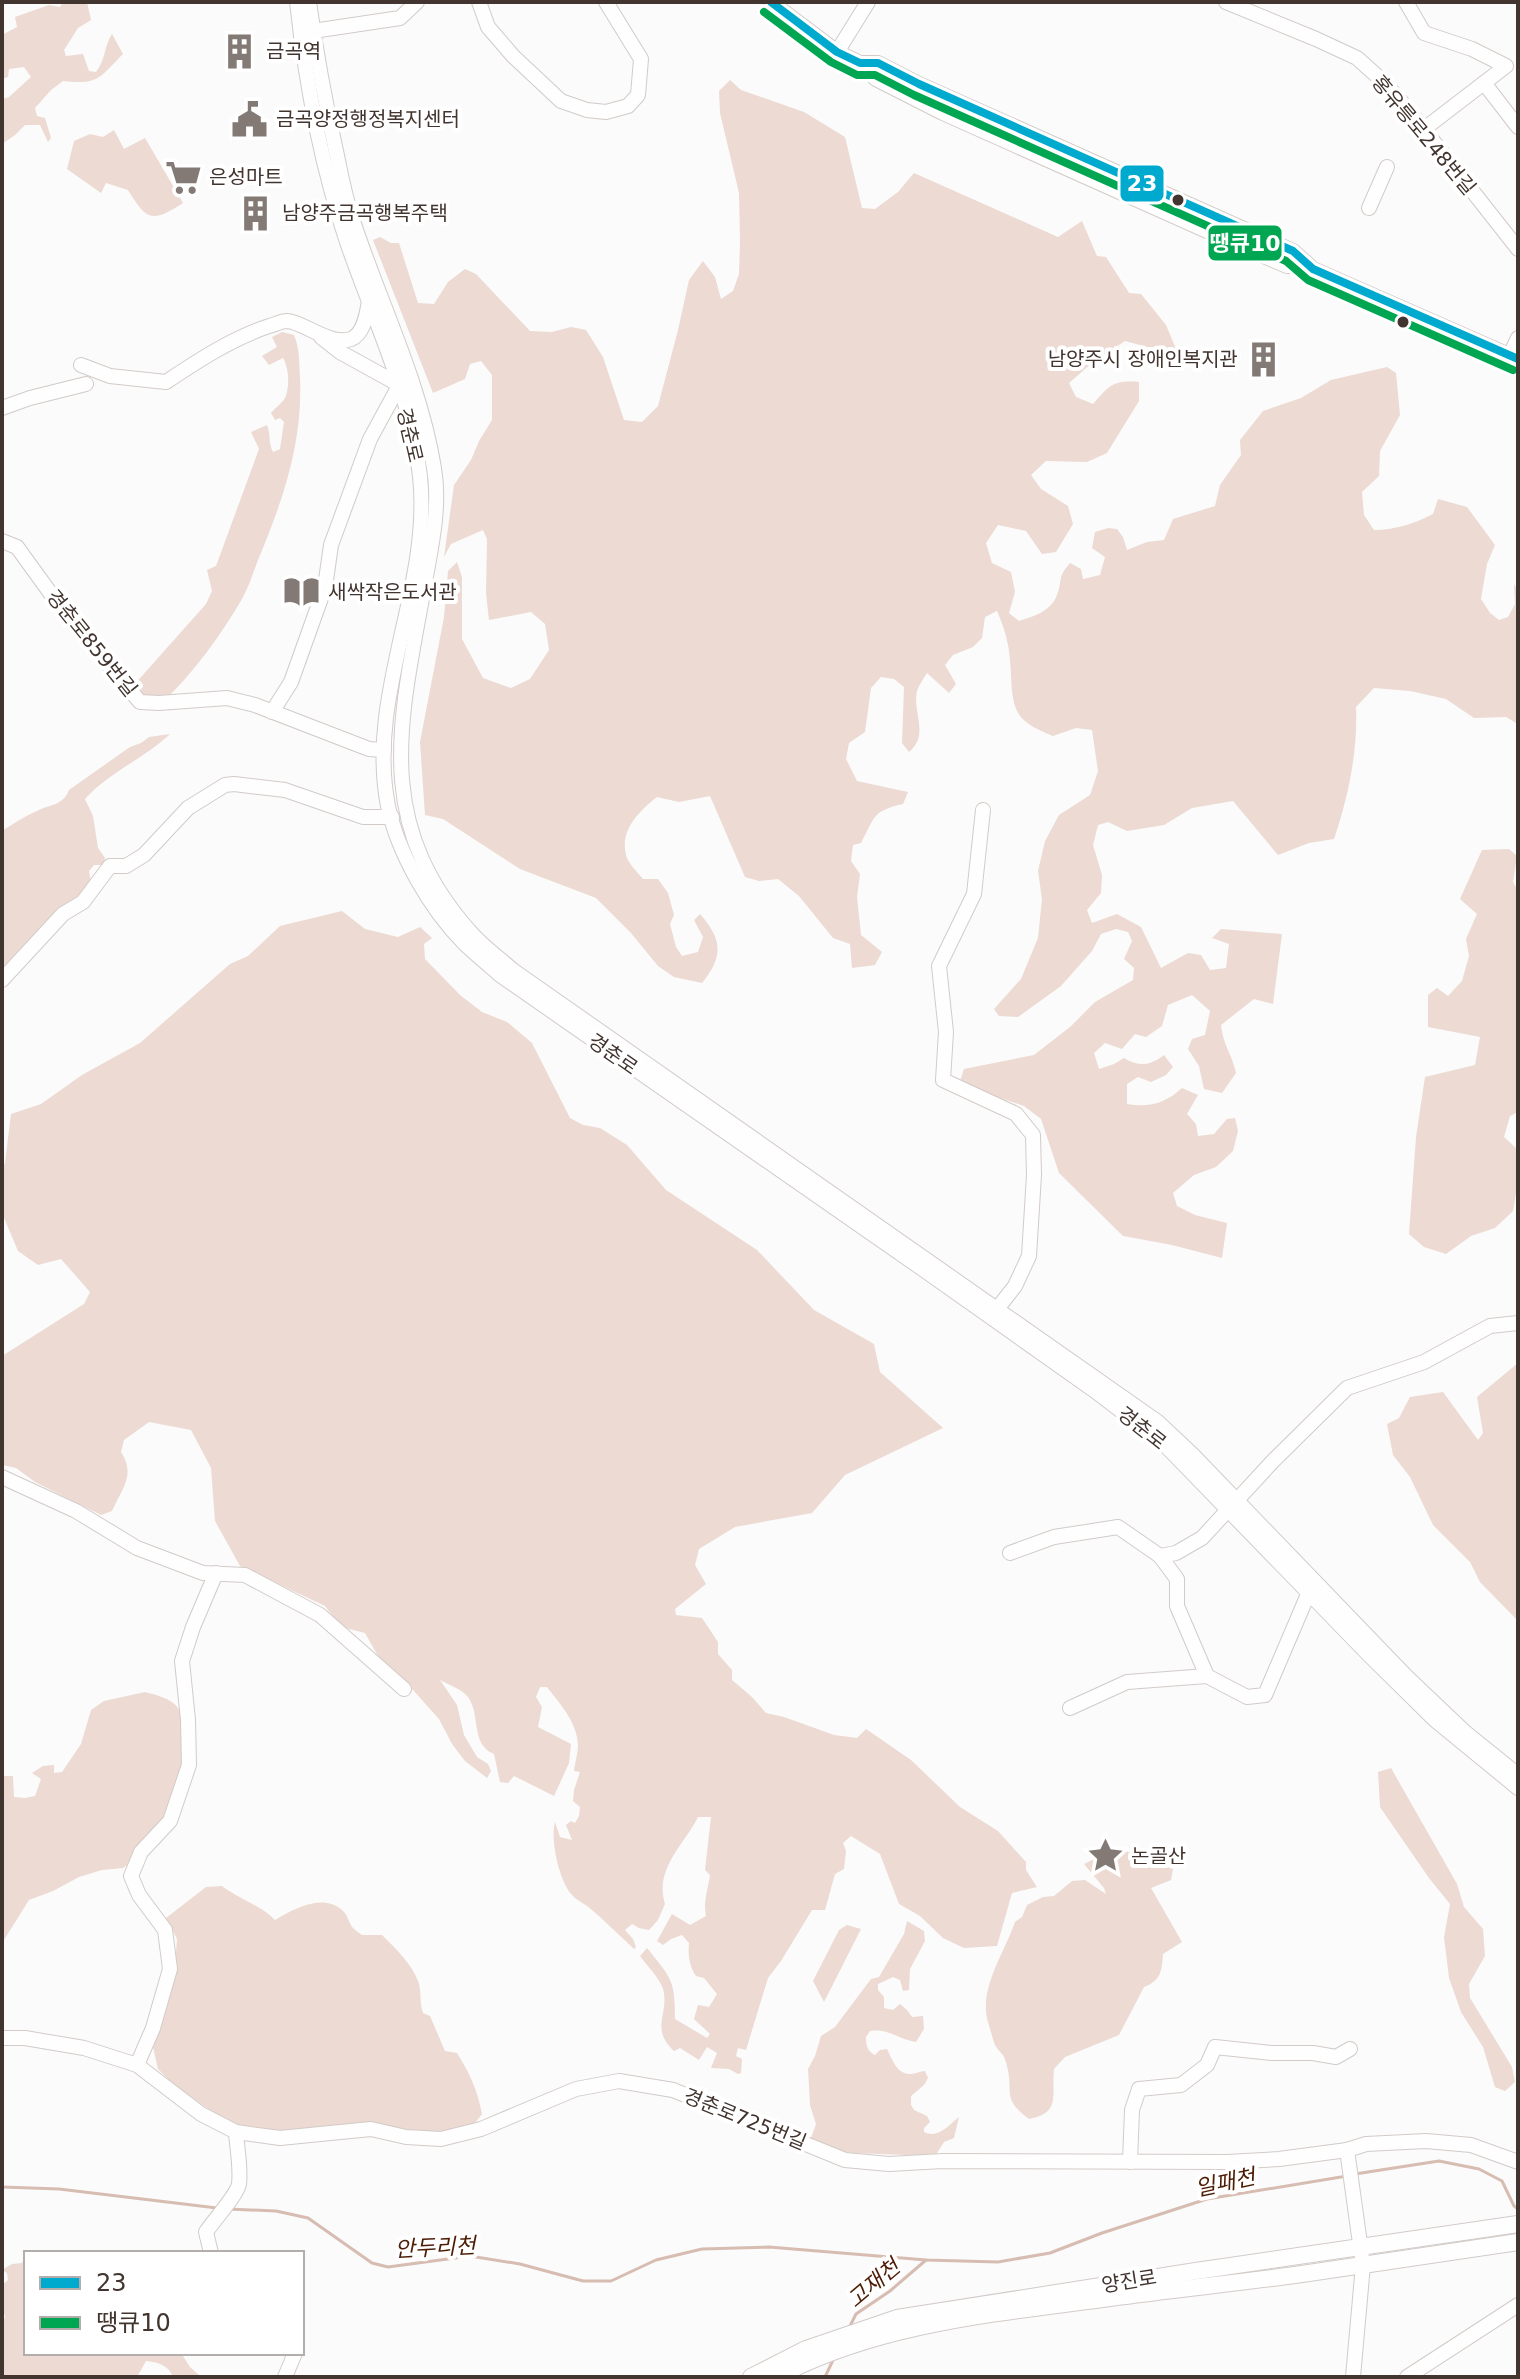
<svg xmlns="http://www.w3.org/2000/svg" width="1520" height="2379" font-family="'DejaVu Sans','Noto Sans KR',sans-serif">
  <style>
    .green { fill: #ecdad3 }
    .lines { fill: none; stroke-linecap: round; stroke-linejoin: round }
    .stream { stroke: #d7bcb1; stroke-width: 3 }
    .minor-casing { stroke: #d2cbc8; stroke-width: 16 }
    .major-casing { stroke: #d2cbc8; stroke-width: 18 }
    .minor { stroke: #fefefe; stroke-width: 14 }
    .major { stroke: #fefefe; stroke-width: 16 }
    .bus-1-casing { stroke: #fff; stroke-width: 14 }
    .bus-2-casing { stroke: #fff; stroke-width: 14 }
    .bus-1 { stroke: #00a9ce; stroke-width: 8 }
    .bus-2 { stroke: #00a651; stroke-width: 8 }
    .bus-dot { fill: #42342e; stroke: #fff; stroke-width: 3 }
    .labels { text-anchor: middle; stroke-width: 8; stroke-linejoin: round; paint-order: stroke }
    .poi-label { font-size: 20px; fill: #42342e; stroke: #fff; text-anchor: start }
    .street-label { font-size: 20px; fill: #42342e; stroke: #fff }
    .water-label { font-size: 22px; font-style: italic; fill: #4d1c04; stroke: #fff }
    .line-badge { stroke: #fff; stroke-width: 3 }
    .badge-label { font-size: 22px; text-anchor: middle; font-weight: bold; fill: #fff }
  </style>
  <rect width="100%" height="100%" fill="#fbfbfb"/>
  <g class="green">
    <path d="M63,2H87L91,20L78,28L64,50L66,56L83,54L89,71L96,72C106,59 104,46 112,34L123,54C99,78 99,85 63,81L51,90L35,108L37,116L45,118L51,138L48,142L40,125H25L15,135L2,144V99L9,97L31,77L24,67L9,69L8,77L2,79V35L17,27L15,17L49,5L60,7Z"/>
    <path d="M730,80L741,90L804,112L845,137L862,208L875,209L898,192L914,173L1058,237L1082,221L1097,256L1106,257L1129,293L1141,294L1166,325L1176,349H1155L1125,341L1093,362L1069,383L1076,397L1093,404C1110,385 1113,380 1139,382V401L1107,453L1087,462L1046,461L1031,475L1041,489L1068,506L1073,524L1056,552L1042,554L1026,531L998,525L986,543L992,563L1011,572L1015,592L1009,613L1019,621C1035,616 1051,611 1057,595C1063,579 1057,578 1070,563L1081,569L1083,579L1100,575L1105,557L1092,548L1095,532L1108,528L1117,529L1123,537L1127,550L1147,542L1164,540L1173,519L1215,506L1220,485L1241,455L1240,440L1263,411L1301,398L1331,380L1387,367L1396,373L1400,415L1380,451L1379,476L1362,492L1364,515L1374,530C1394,530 1414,524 1433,514L1438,499L1467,507L1495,545L1487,564L1481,599L1490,613L1499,620L1508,617L1515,604L1514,584L1518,591V724L1506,717L1474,718L1446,699L1410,691L1374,688L1356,707C1358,751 1348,798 1334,839L1309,843L1278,855L1233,801L1192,808L1164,825L1127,831L1108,822L1098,825L1093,845L1102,875L1101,893L1087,910L1092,923L1117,914L1141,927L1161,968L1188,953L1201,955L1210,970L1226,968L1229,944L1212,938L1221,929L1282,934L1273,1004L1254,999L1221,1025C1223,1045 1232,1054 1236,1073L1222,1093L1204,1089L1199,1066L1188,1049L1192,1039L1205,1035L1210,1011L1192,995L1168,1005L1162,1026L1146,1037L1135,1034L1122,1049L1105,1043L1094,1053L1099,1069L1114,1064L1124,1058C1139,1067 1150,1066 1164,1055L1173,1067L1166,1075L1151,1082L1138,1077L1127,1084V1104C1149,1108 1166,1103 1182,1088L1198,1095L1187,1114L1196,1124L1198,1136L1214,1134L1227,1119L1235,1118L1238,1131L1233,1151L1216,1167L1194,1175L1173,1193L1177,1206L1195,1215L1227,1223L1222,1258L1172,1245L1123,1236L1059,1173L1041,1119L1024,1106L959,1084L964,1069L1034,1055L1070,1027L1095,1002L1133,980L1134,968L1124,959L1132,941L1128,932L1116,929L1101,934L1092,951L1061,986L1018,1017L999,1016L994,1009L1021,979L1038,938L1042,899L1038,871L1045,841L1059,815L1090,795L1098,771L1092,730L1076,728L1053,736C1041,731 1023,724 1017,711C1010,696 1012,677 1010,661C1009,643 1004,627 997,611L985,617L982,638L973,647L953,655L945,665L956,684L949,693L927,673C924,678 919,685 917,691C912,712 930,735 909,752L902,743L904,687L894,679L881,677L871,688L865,732L849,743L846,759L857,781L908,792L903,804C872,811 875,817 861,843L853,845L851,861L860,874L857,897L861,935L882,952L875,965L852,968L850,944L833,938L799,896L778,879L759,881L745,877L710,796L679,802L657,797C638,812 618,832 627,858C630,865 638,873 643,879H658L668,893L674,915L670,924L676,947L682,956L698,952L703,937L694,920L700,914C722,939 724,956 702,983L674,977L658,966L631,933L596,898L520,869L443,819L425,815L420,742L444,617L448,571L457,562L462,577V639L483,678L511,688L530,679L549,650L545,624L531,612L489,620L486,593L487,539L483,530L451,544L444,557L454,485L471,460L479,441L492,420V375L481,361L470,364L465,379L433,393L373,240L380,237L391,243H399L418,303L434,304L448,282L465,269L476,274L530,331L552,332L571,327L586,330L603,357L624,420L642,422L658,406L678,330L689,280L703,261L715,277L721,299L733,291L739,274L740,242L739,193L720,113L719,91Z"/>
    <path d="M114,130L124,149L145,138L183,203C152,223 147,221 128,190L106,183L101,193L67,169L74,141L90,134L103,137Z"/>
    <path d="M282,332L294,335C300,349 299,363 300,377C303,443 283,500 258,560C253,573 249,587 242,599C221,635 194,672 164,701L143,698L133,686L206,604L212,591L207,570L216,566L259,449L251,432L267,425C271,435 268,442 273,452L280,449L284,422L280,418L275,420L271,413C275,408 282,403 285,398C290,387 289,368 283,358L269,365L262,356L277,347L272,337Z"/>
    <path d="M170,734C144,759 109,772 85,799L93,816L98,848L105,858L103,865H94L89,871L91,882L2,975V831C13,824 25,816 37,811C50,804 63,806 69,790L130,747L141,743L149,737Z"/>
    <path d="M1509,849L1517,856L1513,882L1518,891V1112L1510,1116L1504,1137L1518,1150V1181L1513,1211L1495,1228L1471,1236L1446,1254L1424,1247L1409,1234L1416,1137L1425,1077L1475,1065L1480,1037L1428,1027V995L1437,988L1448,996L1462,981L1469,956L1466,939L1477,914L1460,899L1482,850Z"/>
    <path d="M342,911L365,929L398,937L420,927L432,938L424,944L425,959L460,995L482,1012L507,1022L532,1043L570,1118L583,1125L600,1128L627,1145L666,1190L757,1250L814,1310L874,1344L880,1372L943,1428L845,1475L812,1513L735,1527L699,1549L695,1565L706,1584L675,1609L676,1615L702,1618L718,1642V1654L732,1670V1680L752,1697L766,1713L784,1717L834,1735L857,1738L866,1729L911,1760L960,1807L998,1831L1026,1862V1870L1037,1887L1012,1893L997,1946L964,1948L943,1938L920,1916L899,1904L880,1854L851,1836L843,1843L846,1851L844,1869L835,1874L825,1910H812L781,1961L768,1978L746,2050L738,2048L736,2056L742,2059L741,2073L738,2074L729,2069L711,2068L717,2053L707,2047L699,2060L680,2048L674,2051C649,2027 670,2014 663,1989C659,1977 647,1966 640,1956L647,1948C671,1978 675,1979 675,2019L707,2038L710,2034L694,2019L698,2005L709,2007L717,1994L704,1978L696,1976C689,1966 688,1955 689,1943L682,1935L671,1939L663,1945L657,1941L672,1914L690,1925L706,1916C703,1901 708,1890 710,1875L705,1870L711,1817H698C684,1845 654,1869 665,1904L658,1920L649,1930L639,1928L632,1924L625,1930L633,1939L636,1947L634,1949C620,1936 606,1922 592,1910C586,1904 577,1901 572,1895C559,1881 550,1839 555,1822L560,1837L572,1840L566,1825L571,1821L575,1823L579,1816L580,1807L573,1801L574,1790L580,1772L574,1771C575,1763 578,1753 578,1745C577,1722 560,1704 547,1687H540L536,1697L542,1707L538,1727L571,1744L569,1763L554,1796L514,1776L508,1783L500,1782L494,1754C470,1744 481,1715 468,1697C462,1689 449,1685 440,1680L457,1705L464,1735L477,1757L488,1764L491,1771L487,1778L465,1761L452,1744L439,1719L413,1690L383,1665L365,1633L341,1627L325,1606L240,1566L215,1521L211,1468L191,1430L149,1422L124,1440L121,1452C136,1475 122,1488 112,1511L101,1515L35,1482L16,1468L2,1465V1356L84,1304L90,1292L61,1259L38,1265L18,1251L2,1213V1168L5,1163L11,1114L41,1104L82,1075L140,1043L230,964L248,956L280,926Z"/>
    <path d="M1518,1363V1621L1480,1582L1470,1562L1433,1525L1410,1477L1393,1455L1387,1424L1399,1418L1410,1397L1443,1392L1478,1440L1483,1433L1477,1397Z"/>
    <path d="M145,1692C156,1695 171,1698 178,1708C193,1729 181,1794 169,1816C161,1831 142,1849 130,1863L123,1868L102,1870L79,1877L53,1891L29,1900L2,1943V1876L4,1875L2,1870V1776H13L14,1797L25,1798L35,1796L41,1779L32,1773L43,1766L54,1765V1773L62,1772L81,1744L91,1710L104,1701Z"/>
    <path d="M1391,1768L1457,1884L1464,1907L1483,1929L1485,1956L1469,1984L1470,1998L1512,2067L1515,2082L1505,2091L1495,2087L1483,2047L1461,2012L1449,1978L1444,1937L1450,1904L1429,1878L1380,1807L1378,1772Z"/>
    <path d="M1123,1850L1173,1869L1171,1880L1151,1888L1182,1942L1163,1954C1162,1970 1161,1981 1144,1987L1119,2035L1065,2057L1054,2069C1051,2094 1062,2113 1029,2119C1001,2098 1014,2093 1007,2066C1004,2052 1000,2054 995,2045C994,2043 989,2025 988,2022C978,1989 1005,1952 1015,1922L1022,1917L1027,1905L1043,1897L1054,1896L1072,1881L1085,1880L1106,1894L1104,1888L1084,1864L1111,1851Z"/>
    <path d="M222,1886C239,1899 260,1905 275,1920C294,1909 322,1893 342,1910C348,1915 348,1921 352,1927C355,1930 359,1933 362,1935H382C395,1948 412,1964 418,1981C422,1991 419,2002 423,2013L430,2016L445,2051L457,2053C469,2072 478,2091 482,2114L472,2127L427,2135L289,2133L244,2128L224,2120L173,2084L158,2069L153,2047L174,1977L177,1939L166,1918L206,1887Z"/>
    <path d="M907,1921L924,1931L925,1941L910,1969L909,1990L903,1991L900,1980L893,1977L878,1984V1990L884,1997V2008L893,2010L900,2004L907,2010L912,2017L923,2016L924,2029L916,2042C897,2039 889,2028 870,2031L866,2037C866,2045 867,2051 875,2055L880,2050L887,2049C892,2059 897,2075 911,2074C916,2074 920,2071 925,2071L928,2078L924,2085L911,2096V2105L914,2110L927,2116L930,2122L924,2128V2132C938,2139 949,2125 959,2117L954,2138L944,2142L935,2156L852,2153L829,2149L811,2138L816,2124L810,2105L808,2069L815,2056L821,2036L835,2027L871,1979L879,1977L904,1934Z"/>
    <path d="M847,1925L861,1929L824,2002L813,1981L839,1930Z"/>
    <path d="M26,2254V2353H181L190,2367L201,2377H173C169,2365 157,2362 146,2361L137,2377H2V2326L5,2316L2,2311V2285L8,2280L7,2273L2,2270L12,2264L22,2263Z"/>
  </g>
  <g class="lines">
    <g class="stream">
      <path d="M1355,2174L1439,2161L1479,2169L1502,2181L1514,2206L1518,2209"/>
      <path d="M2,2187L59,2189L217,2208"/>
      <path d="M228,2209L276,2211L308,2218L372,2263L388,2267L470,2256L520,2264L583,2281H611L656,2260L702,2249L769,2247L926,2260L998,2262L1050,2253L1102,2233L1207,2199L1347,2176"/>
      <path d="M849,2328L856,2314L890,2291L926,2260"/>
      <path d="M825,2377L833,2360"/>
    </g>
    <defs>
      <g id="minor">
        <path d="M297,2C306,85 321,166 348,245C374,320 411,395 420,476C432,587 366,694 388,806C398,853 430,909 464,943C475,954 488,964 500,975L924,1270L1095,1391L1163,1443L1369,1655L1435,1720L1518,1788"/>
        <path d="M309,2C316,52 325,101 336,151C341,174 345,198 353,221C380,303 420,382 434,468C441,509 430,552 423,593C399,725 373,825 473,935C485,948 500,959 514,971L1158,1422L1193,1455L1407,1677L1466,1733L1518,1775"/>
        <path d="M479,2L488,27L513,56L561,101L587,110L606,112L628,106L638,95L641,59L606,2"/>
        <path d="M771,2L837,52L860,63L876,79L943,113L1254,252L1287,266H1307"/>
        <path d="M1226,2L1316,39L1357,58L1386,84L1411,113L1518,249"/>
        <path d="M1406,2L1424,33L1472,49L1506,66L1424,129"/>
        <path d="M313,31L400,18L417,2"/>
        <path d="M837,52L868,2"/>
        <path d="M860,63H878L919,84L1293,251L1313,269L1518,359"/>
        <path d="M1484,83L1518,127"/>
        <path d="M1369,208L1387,167"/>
        <path d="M321,337L340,352L398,384"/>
        <path d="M1510,355L1518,338"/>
        <path d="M81,365L110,376L166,382C199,360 231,339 269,326C274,325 281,321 287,321C304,322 330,346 351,339C364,334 367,313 369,301"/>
        <path d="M2,408L30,398L86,384"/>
        <path d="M2,541L17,547L67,616L140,702L159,703L227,698L255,705L369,749L384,750"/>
        <path d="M272,712L291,682L325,587L331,545L370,439L400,384"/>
        <path d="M983,810L974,894L939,966L946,1032L943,1080L1016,1114L1033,1135L1034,1175L1029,1256L1015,1286L997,1309"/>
        <path d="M2,980L63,914L83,902L110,866H126L144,855L188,808L225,785L234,784L285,790L363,817H392"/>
        <path d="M2,1477L76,1511L137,1548L203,1573L245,1575L320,1615L404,1689"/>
        <path d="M1010,1553L1054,1537L1118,1527L1160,1556L1176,1553L1202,1538L1273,1461L1347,1388L1424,1362L1490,1326L1518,1323"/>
        <path d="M1160,1556L1177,1579V1606L1207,1676"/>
        <path d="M1070,1708L1127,1682L1207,1676L1247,1697L1265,1695L1309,1592"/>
        <path d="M2,2038H25L84,2048L137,2065L201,2114L236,2132L280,2138L371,2129L406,2137L441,2139L481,2129L576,2089L619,2081L673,2090L845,2160L889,2164L943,2161L1227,2162L1279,2159L1347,2150L1366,2144L1426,2141L1471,2145L1518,2162"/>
        <path d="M137,2065L153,2028L170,1969L165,1930L139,1895L131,1876L141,1852L170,1821L189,1765L188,1720L182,1661L193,1627L216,1573"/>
        <path d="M1347,2150L1363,2265L1353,2377"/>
        <path d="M1130,2162L1132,2110L1139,2089L1181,2085L1207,2065L1215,2047L1272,2053H1313L1336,2057L1350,2049"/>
        <path d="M211,2253L206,2232C214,2220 237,2195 239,2184C241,2168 237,2148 236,2132"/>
        <path d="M285,2377L295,2353"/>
        <path d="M1407,2377L1518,2305"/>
      </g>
      <g id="major">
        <path d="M751,2377L806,2349L897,2318L1196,2271L1518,2224"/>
        <path d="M777,2377C878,2323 999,2313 1110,2298C1174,2289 1239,2283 1302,2274C1374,2264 1446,2253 1518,2242"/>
      </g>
    </defs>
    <use href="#minor" class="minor-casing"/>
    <use href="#major" class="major-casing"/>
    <use href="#minor" class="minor"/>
    <use href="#major" class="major"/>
    <defs>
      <path id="bus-1" d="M771,2L837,52L860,63H878L919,84L1293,251L1313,269L1518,359"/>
      <path id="bus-2" d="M764,12L831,62L857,75H875L914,95L1286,261L1308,280L1513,370"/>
    </defs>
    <use href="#bus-1" class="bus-1-casing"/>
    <use href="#bus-2" class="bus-2-casing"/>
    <use href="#bus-1" class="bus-1"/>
    <use href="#bus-2" class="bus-2"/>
  </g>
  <defs>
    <symbol id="building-bare" viewBox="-9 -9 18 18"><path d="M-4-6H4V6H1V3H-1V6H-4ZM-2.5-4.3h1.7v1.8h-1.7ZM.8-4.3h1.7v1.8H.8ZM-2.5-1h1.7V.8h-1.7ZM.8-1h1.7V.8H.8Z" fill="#837a76" stroke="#fff" stroke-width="2.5" paint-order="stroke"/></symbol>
    <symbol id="civic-bare" viewBox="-9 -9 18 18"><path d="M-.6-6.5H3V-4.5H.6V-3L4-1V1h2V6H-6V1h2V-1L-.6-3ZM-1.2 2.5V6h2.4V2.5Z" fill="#837a76" stroke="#fff" stroke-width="2.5" paint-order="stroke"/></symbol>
    <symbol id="supermarket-bare" viewBox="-9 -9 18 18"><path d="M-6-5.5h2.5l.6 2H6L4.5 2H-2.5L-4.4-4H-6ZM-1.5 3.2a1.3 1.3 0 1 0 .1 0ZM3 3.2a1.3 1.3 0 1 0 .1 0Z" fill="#837a76" stroke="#fff" stroke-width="2.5" paint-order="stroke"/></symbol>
    <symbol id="library-bare" viewBox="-9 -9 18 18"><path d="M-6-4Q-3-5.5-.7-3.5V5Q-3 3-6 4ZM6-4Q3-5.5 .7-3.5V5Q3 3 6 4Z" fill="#837a76" stroke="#fff" stroke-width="2.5" paint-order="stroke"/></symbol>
    <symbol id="sight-bare" viewBox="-9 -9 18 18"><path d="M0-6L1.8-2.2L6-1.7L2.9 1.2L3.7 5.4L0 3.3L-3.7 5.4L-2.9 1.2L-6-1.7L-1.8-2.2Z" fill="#837a76" stroke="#fff" stroke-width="2.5" paint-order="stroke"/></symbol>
  </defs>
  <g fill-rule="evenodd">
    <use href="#building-bare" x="214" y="26" width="51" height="51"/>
    <use href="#civic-bare" x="224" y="94" width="51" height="51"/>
    <use href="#supermarket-bare" x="158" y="152" width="51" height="51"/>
    <use href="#building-bare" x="230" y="188" width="51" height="51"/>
    <use href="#building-bare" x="1238" y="334" width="51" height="51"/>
    <use href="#library-bare" x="276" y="566" width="51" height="51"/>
    <use href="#sight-bare" x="1080" y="1830" width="51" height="51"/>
  </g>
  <g class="bus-dot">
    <circle cx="1178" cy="200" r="7"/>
    <circle cx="1403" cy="322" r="7"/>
  </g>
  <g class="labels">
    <g class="poi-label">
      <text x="266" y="58">금곡역</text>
      <text x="276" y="126">금곡양정행정복지센터</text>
      <text x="209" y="184">은성마트</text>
      <text x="282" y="220">남양주금곡행복주택</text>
      <text x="1238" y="366" text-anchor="end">남양주시 장애인복지관</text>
      <text x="328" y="599">새싹작은도서관</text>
      <text x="1131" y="1863">논골산</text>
    </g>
    <g class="street-label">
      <text transform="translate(1424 135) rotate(50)" y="7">홍유릉로248번길</text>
      <text transform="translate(410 435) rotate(77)" y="7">경춘로</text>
      <text transform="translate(92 643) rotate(51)" y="7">경춘로859번길</text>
      <text transform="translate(613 1054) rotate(35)" y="7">경춘로</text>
      <text transform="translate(1142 1428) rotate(38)" y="7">경춘로</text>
      <text transform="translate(745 2119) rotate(22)" y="7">경춘로725번길</text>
      <text transform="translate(1129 2281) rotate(-9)" y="7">양진로</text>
    </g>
    <g class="water-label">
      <text transform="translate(1225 2182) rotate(-12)" y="8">일패천</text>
      <text transform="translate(435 2247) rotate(-3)" y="8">안두리천</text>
      <text transform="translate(873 2283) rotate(-40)" y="8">고재천</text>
    </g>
  </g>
  <g class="line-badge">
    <rect x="1119" y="164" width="46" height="39" rx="8" fill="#00a9ce"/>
    <rect x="1207" y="224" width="76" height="38" rx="8" fill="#00a651"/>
  </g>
  <g class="badge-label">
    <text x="1142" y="191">23</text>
    <text x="1245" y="251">땡큐10</text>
  </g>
  <rect width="1520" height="2379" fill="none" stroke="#42342e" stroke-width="8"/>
  <rect x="24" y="2251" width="280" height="104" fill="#ffffff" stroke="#b3aeab" stroke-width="2"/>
  <rect x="40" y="2277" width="40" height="12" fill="#00a9ce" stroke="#b3aeab" stroke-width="2"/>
  <text x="96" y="2291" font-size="24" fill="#42342e">23</text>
  <rect x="40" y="2317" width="40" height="12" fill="#00a651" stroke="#b3aeab" stroke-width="2"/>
  <text x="96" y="2331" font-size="24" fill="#42342e">땡큐10</text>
</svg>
